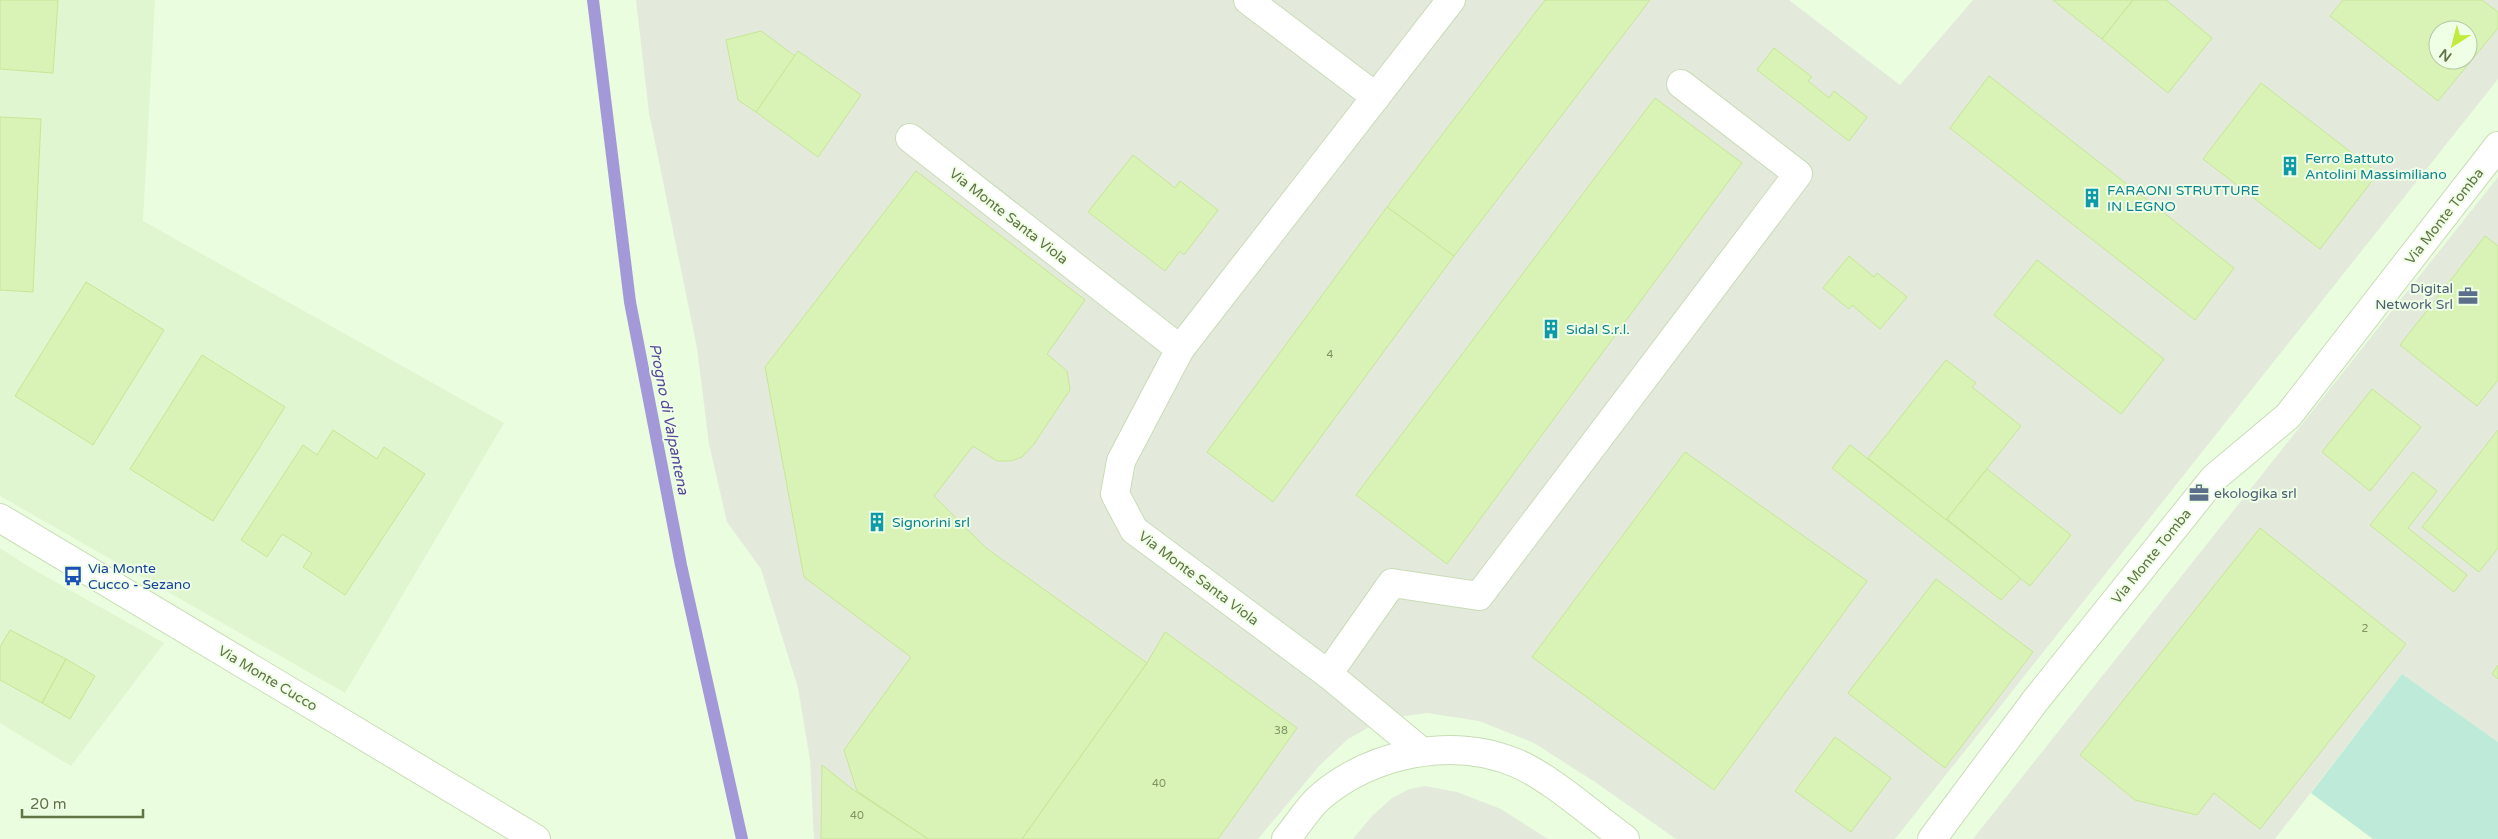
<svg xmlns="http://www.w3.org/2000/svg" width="2498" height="839" font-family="'Varela Round',sans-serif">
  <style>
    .residential { fill: #e0f6d0 }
    .industrial { fill: #e3eadb; fill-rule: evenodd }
    .green { fill: #beead9 }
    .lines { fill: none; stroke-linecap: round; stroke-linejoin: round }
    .stream { stroke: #a499d8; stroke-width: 12 }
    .building { fill: #d9f3b6; stroke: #c6e696; fill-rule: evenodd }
    .minor-casing { stroke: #c9dcb6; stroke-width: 30 }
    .minor { stroke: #fff; stroke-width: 28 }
    .labels { text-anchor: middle; stroke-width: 4; stroke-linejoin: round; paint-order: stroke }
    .number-label { font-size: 11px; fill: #809362 }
    .culture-label { font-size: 14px; fill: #0d838f; stroke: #efffe6; text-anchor: start }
    .street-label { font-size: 14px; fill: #627346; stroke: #efffe6 }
    .service-label { font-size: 14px; fill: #4e5e75; stroke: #efffe6; text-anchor: end }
    .transit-label { font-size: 14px; fill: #164399; stroke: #efffe6; text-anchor: start }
    .water-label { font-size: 15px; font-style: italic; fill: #57489d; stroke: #efffe6 }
  </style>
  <rect width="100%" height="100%" fill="#eafddf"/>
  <g class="residential">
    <path d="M0,0H155L143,221L504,423L345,693L0,496Z"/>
    <path d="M0,548L29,567L164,643L71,766L0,723Z"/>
  </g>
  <g class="industrial">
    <path d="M636,0H1789L1900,85L1973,0H2498V79L1895,839H1676L1595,782L1534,743L1479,721L1427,713L1384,719L1348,739L1320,765L1258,839H814L810,760L798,688L761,569L727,522L709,444L697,348L649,113ZM2438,30H2468V60H2438Z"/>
    <path d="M2498,177V742L2402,674L2275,839H1973Z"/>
    <path d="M1425,786L1457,792L1501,809L1548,839H1353L1372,816L1392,798L1409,789Z"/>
  </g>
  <path class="green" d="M2402,674L2498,742V839H2373L2311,793Z"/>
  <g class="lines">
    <path class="stream" d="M593,0L630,302L681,565L742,839"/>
  </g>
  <g class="building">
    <path d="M0,0H58L53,73L0,69Z"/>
    <path d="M1545,0H1650L1454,256L1387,207Z"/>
    <path d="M2053,0H2133L2102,39Z"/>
    <path d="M2133,0H2166L2212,38L2168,93L2102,39Z"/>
    <path d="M2343,0H2482L2498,12V28L2438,101L2330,16ZM2438,30H2468V60H2438Z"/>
    <path d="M761,31L795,56L756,112L738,100L726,40Z"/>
    <path d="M1774,48L1812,77L1808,81L1829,98L1834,91L1867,117L1849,141L1757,70Z"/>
    <path d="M798,51L861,95L818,157L756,112Z"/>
    <path d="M1989,76L2234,268L2195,320L1950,128Z"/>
    <path d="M2261,83L2378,173L2320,249L2203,159Z"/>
    <path d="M1655,98L1742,163L1447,564L1356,495Z"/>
    <path d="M0,117L41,119L33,292L0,290Z"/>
    <path d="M1133,155L1175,188L1180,181L1218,210L1184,255L1180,251L1165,271L1088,212Z"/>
    <path d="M916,171L1085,300L1047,354L1067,371L1070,390L1034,444L1022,457L1011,461H997L973,446L934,496L986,548L1147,663L1022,839H928L857,791L844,750L911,657L804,577L765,367Z"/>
    <path d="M1387,207L1454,256L1273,502L1207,452Z"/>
    <path d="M2485,236L2498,246V380L2477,406L2400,345Z"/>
    <path d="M1849,256L1874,277L1877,273L1907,297L1880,329L1852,305L1849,309L1823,288Z"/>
    <path d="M2037,260L2164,359L2121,414L1994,315Z"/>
    <path d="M86,282L164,330L93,445L15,396Z"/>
    <path d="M202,355L285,407L213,521L130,469Z"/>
    <path d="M1946,360L1976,383L1972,387L2021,426L1946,520L1868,458Z"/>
    <path d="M2372,389L2421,427L2370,491L2322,452Z"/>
    <path d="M333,430L377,459L384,447L425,474L345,595L303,567L312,553L282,534L267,557L241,540L303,445L317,455Z"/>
    <path d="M2498,430V548L2479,572L2422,527Z"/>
    <path d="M1850,445L2021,578L2001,600L1832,468Z"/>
    <path d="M1685,452L1867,581L1714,790L1532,657Z"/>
    <path d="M1987,469L2071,535L2030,586L1947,519Z"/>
    <path d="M2413,472L2437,491L2408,528L2467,575L2454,592L2370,525Z"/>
    <path d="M2260,528L2406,644L2260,829L2214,793L2197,815L2135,800L2080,755Z"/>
    <path d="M1936,579L2033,652L1945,768L1848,693Z"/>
    <path d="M10,630L66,659L42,703L0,680V647Z"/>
    <path d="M1165,632L1297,728L1218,839H1022L1147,663Z"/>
    <path d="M66,659L95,676L70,719L42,703Z"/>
    <path d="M2498,665V679L2492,674Z"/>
    <path d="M1835,737L1891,778L1851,832L1795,791Z"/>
    <path d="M822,765L852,789L928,839H821Z"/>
  </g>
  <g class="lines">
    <defs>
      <g id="minor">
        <path d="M1248,0L1376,97"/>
        <path d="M910,138L1180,349"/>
        <path d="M0,518L536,839"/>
        <path d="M1328,674L1392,583L1479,596L1798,174L1681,84"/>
        <path d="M1421,751L1328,674L1134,530L1115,494L1121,461L1180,349L1451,0"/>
        <path d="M1286,839C1297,826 1307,809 1319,798C1371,753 1452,736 1516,763C1550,777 1593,816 1625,839"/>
        <path d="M1932,839L2035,701L2214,478L2288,416L2498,146"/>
      </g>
    </defs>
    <use href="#minor" class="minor-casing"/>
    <use href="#minor" class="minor"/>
  </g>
  <defs>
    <symbol id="building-bare" viewBox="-9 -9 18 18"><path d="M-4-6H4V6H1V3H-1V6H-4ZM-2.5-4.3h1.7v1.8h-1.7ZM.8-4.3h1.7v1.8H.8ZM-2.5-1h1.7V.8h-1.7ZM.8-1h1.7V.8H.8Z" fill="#0f9aa8" stroke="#efffe6" stroke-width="2.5" paint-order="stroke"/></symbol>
    <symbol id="office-bare" viewBox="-9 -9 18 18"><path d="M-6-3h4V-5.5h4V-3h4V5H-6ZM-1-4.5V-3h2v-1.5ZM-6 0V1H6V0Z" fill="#5c6f8a" stroke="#efffe6" stroke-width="2.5" paint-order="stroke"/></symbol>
    <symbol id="bus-bare" viewBox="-9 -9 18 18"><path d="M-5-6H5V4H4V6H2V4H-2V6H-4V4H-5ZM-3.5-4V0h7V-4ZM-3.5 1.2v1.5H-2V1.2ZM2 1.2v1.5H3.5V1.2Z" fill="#1a4fb4" stroke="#efffe6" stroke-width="2.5" paint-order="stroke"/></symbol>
  </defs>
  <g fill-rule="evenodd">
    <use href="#building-bare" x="2276" y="152" width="28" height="28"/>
    <use href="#building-bare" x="2078" y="184" width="28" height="28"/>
    <use href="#office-bare" x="2454" y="282" width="28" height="28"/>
    <use href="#building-bare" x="1537" y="315" width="28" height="28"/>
    <use href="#office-bare" x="2185" y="479" width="28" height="28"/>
    <use href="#building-bare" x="863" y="508" width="28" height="28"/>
    <use href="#bus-bare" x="59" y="562" width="28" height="28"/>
  </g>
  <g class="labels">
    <g class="number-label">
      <text x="1330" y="358">4</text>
      <text x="2365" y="632">2</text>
      <text x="1281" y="734">38</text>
      <text x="1159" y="787">40</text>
      <text x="857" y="819">40</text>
    </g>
    <g class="culture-label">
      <text x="2305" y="163">Ferro Battuto<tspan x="2305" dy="16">Antolini Massimiliano</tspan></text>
      <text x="2107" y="195">FARAONI STRUTTURE<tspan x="2107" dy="16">IN LEGNO</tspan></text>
      <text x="1566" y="334">Sidal S.r.l.</text>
      <text x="892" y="527">Signorini srl</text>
    </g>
    <g class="street-label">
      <text transform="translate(1009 216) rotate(38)" y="5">Via Monte Santa Viola</text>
      <text transform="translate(2444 216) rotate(-52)" y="5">Via Monte Tomba</text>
      <text transform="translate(2151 556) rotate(-51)" y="5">Via Monte Tomba</text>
      <text transform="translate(1199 578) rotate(37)" y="5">Via Monte Santa Viola</text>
      <text transform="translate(268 678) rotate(31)" y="5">Via Monte Cucco</text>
    </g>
    <g class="service-label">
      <text x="2453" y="293">Digital<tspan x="2453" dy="16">Network Srl</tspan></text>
      <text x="2214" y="498" text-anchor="start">ekologika srl</text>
    </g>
    <g class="transit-label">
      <text x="88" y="573">Via Monte<tspan x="88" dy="16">Cucco - Sezano</tspan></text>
    </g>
    <g class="water-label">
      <text transform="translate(669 419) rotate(79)" y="5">Progno di Valpantena</text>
    </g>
  </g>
  <g transform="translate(2453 45) rotate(216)"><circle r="24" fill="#efffe6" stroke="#b7c7a6"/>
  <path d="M0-4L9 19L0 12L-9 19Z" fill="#c2eb40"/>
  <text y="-8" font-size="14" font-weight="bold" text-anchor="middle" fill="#627346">N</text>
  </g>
  <path d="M22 809v8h121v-8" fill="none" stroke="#627346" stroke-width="2.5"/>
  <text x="30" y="809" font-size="15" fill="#627346" stroke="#efffe6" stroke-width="4" paint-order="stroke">20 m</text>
</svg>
